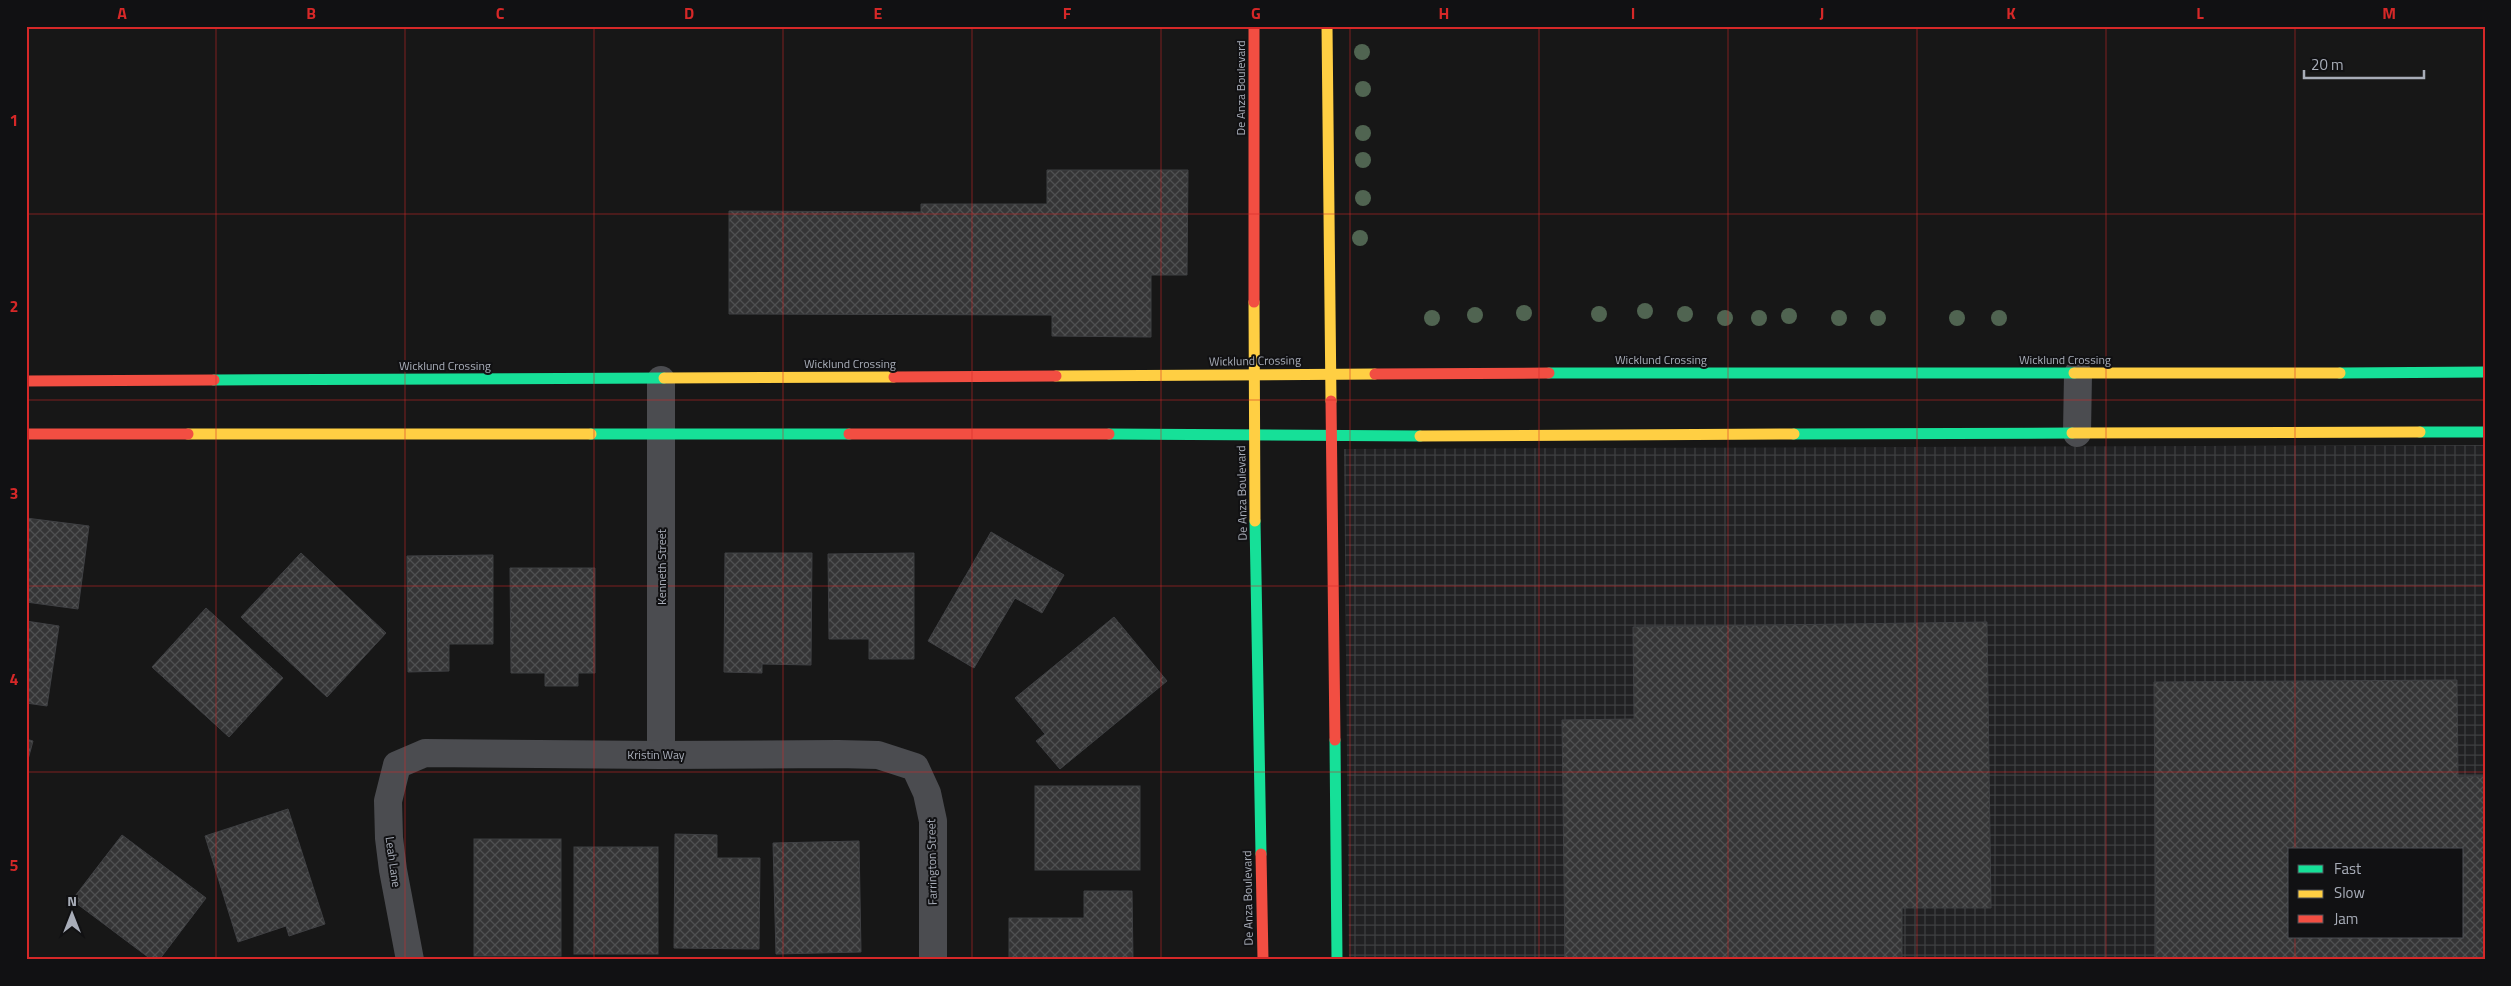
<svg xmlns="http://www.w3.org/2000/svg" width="2511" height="986" font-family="'Titillium Web',sans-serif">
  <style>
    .industrial { fill: url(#industrial-grid); fill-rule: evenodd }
    .building { fill: url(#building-cross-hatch); stroke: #3f4043; fill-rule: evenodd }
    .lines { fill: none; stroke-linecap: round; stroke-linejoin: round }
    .street { stroke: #4b4c50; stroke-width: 28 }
    .fast { stroke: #16e098; stroke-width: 11 }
    .slow { stroke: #ffcf43; stroke-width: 11 }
    .jam { stroke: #f24e42; stroke-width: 11 }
    .tree { fill: #506451 }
    .grid { fill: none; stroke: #d62828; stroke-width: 1; stroke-opacity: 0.55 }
    .labels { text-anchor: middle; stroke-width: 4; stroke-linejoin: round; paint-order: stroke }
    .street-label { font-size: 12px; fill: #a8adb8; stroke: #111113 }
    .neatline { fill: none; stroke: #d62828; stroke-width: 2 }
    .grid-label { font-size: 16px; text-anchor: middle; font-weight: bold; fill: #d62828 }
  </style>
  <defs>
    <pattern id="industrial-grid" width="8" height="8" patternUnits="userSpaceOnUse" patternTransform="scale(1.25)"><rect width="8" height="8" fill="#212123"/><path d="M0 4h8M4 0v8" fill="none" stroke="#3e3f41"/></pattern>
    <pattern id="building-cross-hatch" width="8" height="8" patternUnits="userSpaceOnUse" patternTransform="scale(1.25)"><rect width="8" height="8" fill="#353536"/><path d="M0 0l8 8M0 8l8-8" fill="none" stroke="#4f5051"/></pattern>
  </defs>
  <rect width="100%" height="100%" fill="#171717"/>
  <path class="industrial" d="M2485,445V960H1349L1344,449ZM2290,850H2462V937H2290Z"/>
  <g class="building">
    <path d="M1047,170H1188L1187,275H1151V337L1052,336V315L729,314V211L921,212V204H1047Z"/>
    <path d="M26,518L89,526L78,609L26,602Z"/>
    <path d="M991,532L1064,575L1042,613L1015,598L974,668L928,641Z"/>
    <path d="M301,553L386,633L327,697L241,617Z"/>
    <path d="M725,553H812L811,665L762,664V673L724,672Z"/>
    <path d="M914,553V659H869V639H829L828,554Z"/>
    <path d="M493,555V644H449V671L408,672L407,556Z"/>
    <path d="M510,568H595V673H578V686H545V673H511Z"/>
    <path d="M206,608L283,678L229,737L152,667Z"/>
    <path d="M1114,617L1167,681L1060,769L1036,741L1045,734L1015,698Z"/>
    <path d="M26,621L59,626L47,706L26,703Z"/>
    <path d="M1987,622L1991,908H1902V960H1565L1562,720L1634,719L1633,627Z"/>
    <path d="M2457,680L2458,777L2485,776V960L2156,959L2154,682ZM2290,850H2462V937H2290Z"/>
    <path d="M26,739L33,741L26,767Z"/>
    <rect x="1035" y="786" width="105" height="84"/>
    <path d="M288,809L325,924L289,936L286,926L238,942L205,836Z"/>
    <path d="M675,834L717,835V858H760L759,949L674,948Z"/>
    <path d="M122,835L206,898L159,960H152L72,900Z"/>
    <rect x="474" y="839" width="87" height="117"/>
    <path d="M859,841L861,952L776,954L773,843Z"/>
    <rect x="574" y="847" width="84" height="107"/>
    <path d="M1084,891H1132L1133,960H1009V918H1084Z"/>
  </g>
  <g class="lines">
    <g class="street">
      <path d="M661,380V755"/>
      <path d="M2077,433L2078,374"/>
      <path d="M410,960L393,870L389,838L388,801L397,765L425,753L661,755L838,754L878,755L915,767L927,793L933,821V960"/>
    </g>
    <g class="fast">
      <path d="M1549,373H2074"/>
      <path d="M2340,373L2485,372"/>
      <path d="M214,380L664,378"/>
      <path d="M2420,432H2485"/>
      <path d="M591,434H849"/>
      <path d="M1109,434L1420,436"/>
      <path d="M1794,434L2072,433"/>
      <path d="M1255,521L1261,854"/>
      <path d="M1335,740L1337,960"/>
    </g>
    <g class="slow">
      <path d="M1327,26L1331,401"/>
      <path d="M1254,302L1255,521"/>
      <path d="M2074,373H2340"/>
      <path d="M1056,376L1375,374"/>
      <path d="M664,378L894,377"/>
      <path d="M2072,433L2420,432"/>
      <path d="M188,434H591"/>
      <path d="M1420,436L1794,434"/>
    </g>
    <g class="jam">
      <path d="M1254,26V302"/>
      <path d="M1375,374L1549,373"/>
      <path d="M894,377L1056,376"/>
      <path d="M26,381L214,380"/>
      <path d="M1331,401L1335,740"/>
      <path d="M26,434H188"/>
      <path d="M849,434H1109"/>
      <path d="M1261,854L1263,960"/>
    </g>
  </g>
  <g class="tree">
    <circle cx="1362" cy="52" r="8"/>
    <circle cx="1363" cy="89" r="8"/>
    <circle cx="1363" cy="133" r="8"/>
    <circle cx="1363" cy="160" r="8"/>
    <circle cx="1363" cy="198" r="8"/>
    <circle cx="1360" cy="238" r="8"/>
    <circle cx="1645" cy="311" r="8"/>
    <circle cx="1524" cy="313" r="8"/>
    <circle cx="1599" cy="314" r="8"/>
    <circle cx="1685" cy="314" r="8"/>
    <circle cx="1475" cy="315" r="8"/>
    <circle cx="1789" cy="316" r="8"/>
    <circle cx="1432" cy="318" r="8"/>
    <circle cx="1725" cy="318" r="8"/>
    <circle cx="1759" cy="318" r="8"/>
    <circle cx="1839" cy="318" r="8"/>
    <circle cx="1878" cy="318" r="8"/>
    <circle cx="1957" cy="318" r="8"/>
    <circle cx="1999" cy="318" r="8"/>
  </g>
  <path class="grid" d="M216,26V960M405,26V960M594,26V960M783,26V960M972,26V960M1161,26V960M1350,26V960M1539,26V960M1728,26V960M1917,26V960M2106,26V960M2295,26V850M26,214H2485M26,400H2485M26,586H2485M26,772H2485M2295,937V960"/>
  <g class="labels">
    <g class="street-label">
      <text transform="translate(1241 88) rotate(-90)" y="4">De Anza Boulevard</text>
      <text x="1661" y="364">Wicklund Crossing</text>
      <text x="2065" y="364">Wicklund Crossing</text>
      <text transform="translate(1255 361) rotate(-1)" y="4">Wicklund Crossing</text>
      <text x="850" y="368">Wicklund Crossing</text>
      <text x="445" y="370">Wicklund Crossing</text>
      <text transform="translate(1242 493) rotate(-91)" y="4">De Anza Boulevard</text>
      <text transform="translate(662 567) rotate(-90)" y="4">Kenneth Street</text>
      <text x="656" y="759">Kristin Way</text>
      <text transform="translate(393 862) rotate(82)" y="4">Leah Lane</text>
      <text transform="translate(932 862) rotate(-91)" y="4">Farrington Street</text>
      <text transform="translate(1248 898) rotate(-91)" y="4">De Anza Boulevard</text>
    </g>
  </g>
  <rect width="2511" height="986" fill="none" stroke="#111113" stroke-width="55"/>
  <rect x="2288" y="848" width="175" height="90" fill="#111113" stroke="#4d4f55"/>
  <rect x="2298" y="865" width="25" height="8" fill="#16e098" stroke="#4d4f55"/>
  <text x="2334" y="874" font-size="15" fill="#a8adb8">Fast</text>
  <rect x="2298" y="890" width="25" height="8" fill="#ffcf43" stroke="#4d4f55"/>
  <text x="2334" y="898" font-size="15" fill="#a8adb8">Slow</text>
  <rect x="2298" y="915" width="25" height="8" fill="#f24e42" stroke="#4d4f55"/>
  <text x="2334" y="924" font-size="15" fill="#a8adb8">Jam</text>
  <g transform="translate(72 914)" stroke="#111113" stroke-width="4" paint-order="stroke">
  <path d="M0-4L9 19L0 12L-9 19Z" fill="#a8adb8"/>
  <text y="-8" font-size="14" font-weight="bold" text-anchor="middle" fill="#a8adb8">N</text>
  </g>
  <path d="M2304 70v8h120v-8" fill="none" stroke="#a8adb8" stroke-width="2.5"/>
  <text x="2311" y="70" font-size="15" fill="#a8adb8" stroke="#111113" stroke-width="4" paint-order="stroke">20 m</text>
  <rect x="28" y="28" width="2456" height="930" class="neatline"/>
  <g class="grid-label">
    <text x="122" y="19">A</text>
    <text x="311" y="19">B</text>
    <text x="500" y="19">C</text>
    <text x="689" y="19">D</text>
    <text x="878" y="19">E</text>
    <text x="1067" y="19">F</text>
    <text x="1256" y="19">G</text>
    <text x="1444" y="19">H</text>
    <text x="1633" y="19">I</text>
    <text x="1822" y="19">J</text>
    <text x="2011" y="19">K</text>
    <text x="2200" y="19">L</text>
    <text x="2389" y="19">M</text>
    <text x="14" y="126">1</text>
    <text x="14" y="312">2</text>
    <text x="14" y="499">3</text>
    <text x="14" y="685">4</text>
    <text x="14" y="871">5</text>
  </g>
</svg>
